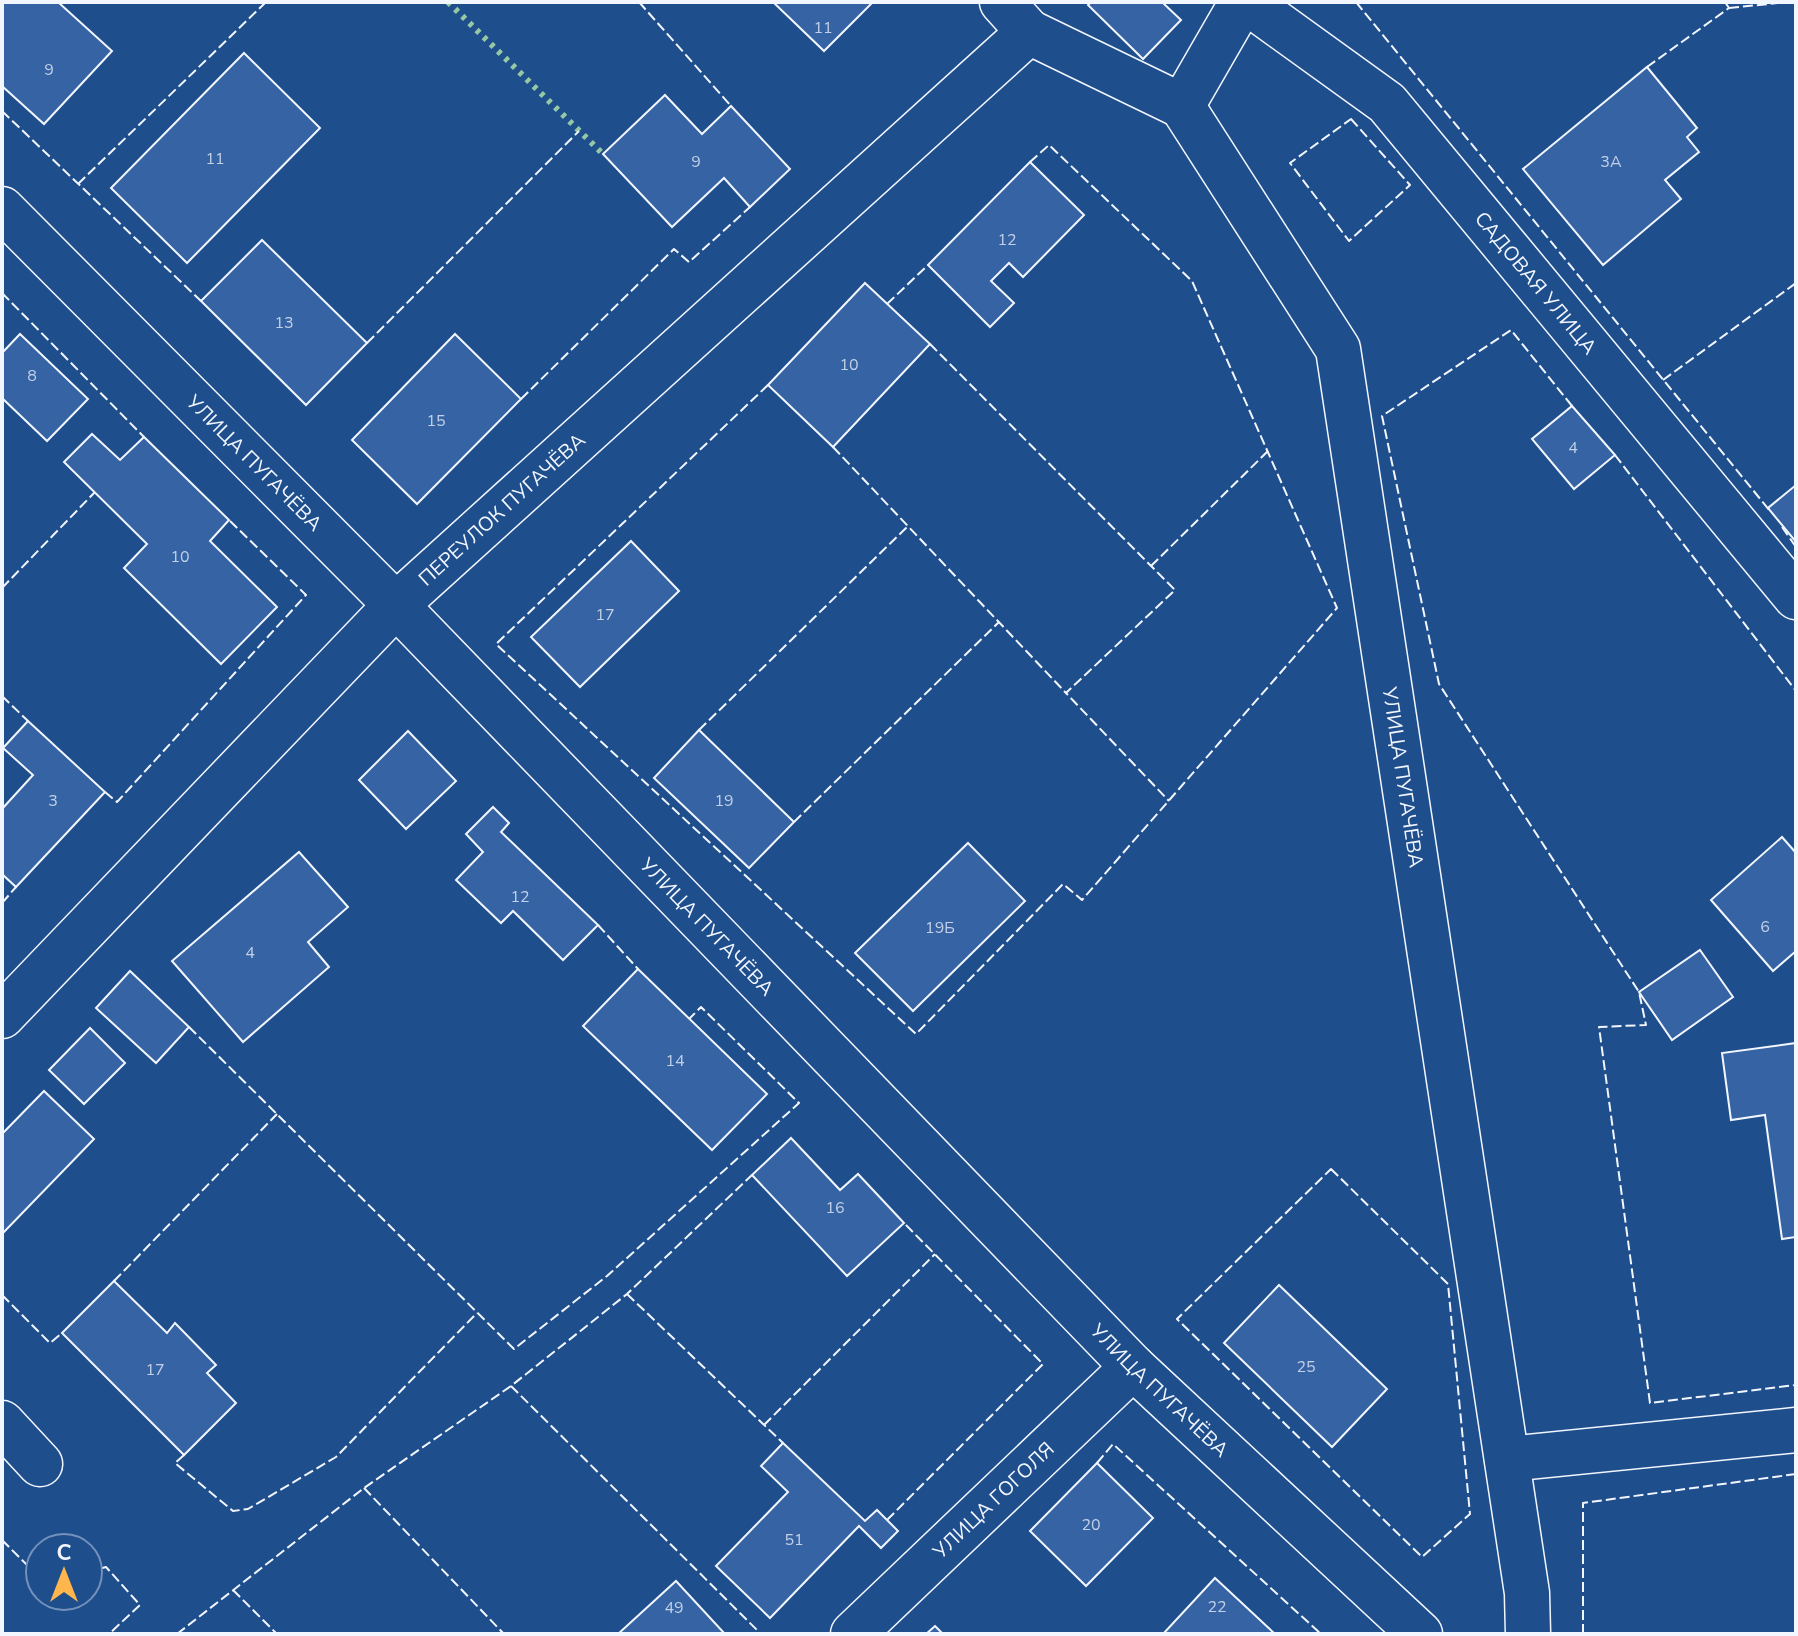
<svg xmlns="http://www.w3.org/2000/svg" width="1798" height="1636" font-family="'Nunito Sans',sans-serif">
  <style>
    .building { fill: #3563a3; stroke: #f2f6ff; stroke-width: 2 }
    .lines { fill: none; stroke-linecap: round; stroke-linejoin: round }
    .minor-casing { stroke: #f2f6ff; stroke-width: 47 }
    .minor { stroke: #1f4e8c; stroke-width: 44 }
    .hedge { stroke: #97c8a6; stroke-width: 6; stroke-dasharray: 4 6; stroke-linecap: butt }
    .fence { stroke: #f2f6ff; stroke-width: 2; stroke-dasharray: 10 4; stroke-linecap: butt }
    .labels { text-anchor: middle; stroke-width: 6; stroke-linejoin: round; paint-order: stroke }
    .number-label { font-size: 16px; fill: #c3d1e8 }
    .street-label { font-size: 20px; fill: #f2f6ff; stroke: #1f4e8c }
  </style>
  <rect width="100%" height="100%" fill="#1f4e8c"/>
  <g class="building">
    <path d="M2,2H58L112,51L44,124L2,86Z"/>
    <path d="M773,2H873L824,51Z"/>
    <path d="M1091,2H1162L1181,20L1143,59L1088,5Z"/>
    <path d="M244,53L320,128L187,263L111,188Z"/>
    <path d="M1647,67L1697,128L1687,137L1699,152L1665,180L1681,199L1603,265L1523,169Z"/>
    <path d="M665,95L702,134L731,106L790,169L750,207L724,178L672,227L603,154Z"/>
    <path d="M1030,162L1084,215L1023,277L1009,263L991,281L1014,303L990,327L928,265Z"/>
    <path d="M262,240L367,343L306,405L201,301Z"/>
    <path d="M865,283L930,344L833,447L768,385Z"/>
    <path d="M20,334L88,399L47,441L2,398V353Z"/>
    <path d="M455,334L521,399L417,504L352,440Z"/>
    <path d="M1572,406L1615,455L1574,489L1532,439Z"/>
    <path d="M92,434L120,460L144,437L229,520L210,541L277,607L221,664L124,568L147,544L64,462Z"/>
    <path d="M1796,485V542L1768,508Z"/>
    <path d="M631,541L679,591L580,687L531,637Z"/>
    <path d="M28,721L105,792L16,887L2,874V809L33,775L3,748Z"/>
    <path d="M699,730L794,822L749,868L654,778Z"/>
    <path d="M408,731L456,781L406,829L359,780Z"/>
    <path d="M493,807L509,823L501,832L598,925L563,960L513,911L501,923L456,880L483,852L466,834Z"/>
    <path d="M1782,837L1796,853V951L1773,971L1711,900Z"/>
    <path d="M968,843L1025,901L913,1011L855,953Z"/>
    <path d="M299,852L348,907L308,942L329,967L243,1042L172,961Z"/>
    <path d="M1700,950L1733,997L1672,1040L1639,992Z"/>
    <path d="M638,969L767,1094L712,1150L583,1026Z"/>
    <path d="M130,971L189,1027L156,1063L96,1008Z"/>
    <path d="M90,1028L125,1063L84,1104L49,1070Z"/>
    <path d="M1796,1043V1237L1782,1239L1765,1115L1731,1120L1722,1053Z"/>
    <path d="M44,1091L94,1139L2,1234V1134Z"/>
    <path d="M791,1138L840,1190L858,1174L904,1223L847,1276L752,1175Z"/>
    <path d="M114,1281L167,1333L175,1323L216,1365L207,1373L236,1403L184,1455L62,1333Z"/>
    <path d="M1279,1285L1387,1389L1332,1447L1224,1343Z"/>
    <path d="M783,1443L865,1521L877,1510L898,1531L881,1548L859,1526L770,1618L716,1566L788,1492L761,1466Z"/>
    <path d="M1097,1463L1153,1518L1086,1586L1030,1531Z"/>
    <path d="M1215,1578L1275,1634H1163Z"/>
    <path d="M676,1581L725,1634H618Z"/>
    <path d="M935,1626L943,1634H926Z"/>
  </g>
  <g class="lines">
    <defs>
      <g id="minor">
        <path d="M1002,2L1029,32"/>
        <path id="s1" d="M1247,2L1387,103L1796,597"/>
        <path id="s2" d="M1182,106L1338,349L1527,1593L1528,1634"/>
        <path id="s3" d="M2,209L396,605L1133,1367L1420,1634"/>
        <path id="s4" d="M2,1016L396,605L1029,32L1182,106L1242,2"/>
        <path d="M2,1423L40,1464"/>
        <path d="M1507,1459L1796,1430"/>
        <path id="s5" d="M853,1634L1133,1367"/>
      </g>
    </defs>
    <use href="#minor" class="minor-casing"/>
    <use href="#minor" class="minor"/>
    <path class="hedge" d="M448,2L603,154"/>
    <g class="fence">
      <path d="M639,2L731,106"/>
      <path d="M1356,2L1770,511"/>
      <path d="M1729,8L1788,2"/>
      <path d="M1647,67L1729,8L1725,2"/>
      <path d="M2,111L201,301"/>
      <path d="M1351,119L1410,185L1349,241L1290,163Z"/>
      <path d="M78,184L266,2"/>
      <path d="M2,293L144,437"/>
      <path d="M887,304L928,265"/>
      <path d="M367,343L579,131"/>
      <path d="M930,344L1175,590L1066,693L1169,801"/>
      <path d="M1663,380L1796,283"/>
      <path d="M768,385L496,644L916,1034L1063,884L1082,900L1337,608L1192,281L1049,145L1030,162"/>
      <path d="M521,399L674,249L689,262L750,207"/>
      <path d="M1572,406L1511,330L1382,416L1439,684L1639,992L1646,1025L1599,1027L1650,1403L1796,1385"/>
      <path d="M833,447L1066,693"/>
      <path d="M1615,455L1796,691"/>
      <path d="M1782,527L1796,547"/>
      <path d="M1151,566L1268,451"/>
      <path d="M2,588L95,492"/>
      <path d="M2,696L28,721"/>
      <path d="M699,730L908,526"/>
      <path d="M105,792L117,802L306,595L229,520"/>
      <path d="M794,822L999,622"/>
      <path d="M2,903L16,887"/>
      <path d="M598,925L638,969"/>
      <path d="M189,1027L514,1349L607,1276L799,1103L701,1007L689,1019"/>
      <path d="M1331,1169L1448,1284L1470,1514L1422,1557L1177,1319Z"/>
      <path d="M114,1281L277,1114"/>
      <path d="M627,1294L783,1443"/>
      <path d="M2,1295L50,1343L62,1333"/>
      <path d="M511,1386L758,1631"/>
      <path d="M764,1425L935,1254"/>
      <path d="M184,1455L175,1463L233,1511L248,1509L336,1457L477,1313"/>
      <path d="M1097,1463L1113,1444L1321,1634"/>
      <path d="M364,1488L504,1634"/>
      <path d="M887,1520L1043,1364L904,1223"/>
      <path d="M2,1540L40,1578"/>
      <path d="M88,1572L106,1567L140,1605L109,1634"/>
      <path d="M233,1590L277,1634"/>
      <path d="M177,1634L364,1488L511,1386L627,1294L752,1175"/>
      <path d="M1583,1634V1503L1796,1474"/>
    </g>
  </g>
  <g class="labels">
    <g class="number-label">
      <text x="823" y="33">11</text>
      <text x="49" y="75">9</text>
      <text x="215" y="164">11</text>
      <text x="696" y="167">9</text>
      <text x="1611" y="167">3А</text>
      <text x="1007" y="245">12</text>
      <text x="284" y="328">13</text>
      <text x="849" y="370">10</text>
      <text x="32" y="381">8</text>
      <text x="436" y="426">15</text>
      <text x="1573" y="453">4</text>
      <text x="180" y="562">10</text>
      <text x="605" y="620">17</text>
      <text x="53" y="806">3</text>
      <text x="724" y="806">19</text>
      <text x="520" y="902">12</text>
      <text x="1765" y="932">6</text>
      <text x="940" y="933">19Б</text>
      <text x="250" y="958">4</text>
      <text x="675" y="1066">14</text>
      <text x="835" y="1213">16</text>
      <text x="1306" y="1372">25</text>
      <text x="155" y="1375">17</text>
      <text x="1091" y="1530">20</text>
      <text x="794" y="1545">51</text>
      <text x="1217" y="1612">22</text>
      <text x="674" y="1613">49</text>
    </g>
    <g class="street-label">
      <text dy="7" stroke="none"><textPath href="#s1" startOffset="406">САДОВАЯ УЛИЦА</textPath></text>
      <text dy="7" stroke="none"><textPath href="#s3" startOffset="358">УЛИЦА ПУГАЧЁВА</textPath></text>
      <text dy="7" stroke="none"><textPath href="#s4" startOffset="712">ПЕРЕУЛОК ПУГАЧЁВА</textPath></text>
      <text dy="7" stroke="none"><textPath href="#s2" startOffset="722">УЛИЦА ПУГАЧЁВА</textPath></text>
      <text dy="7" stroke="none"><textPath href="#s3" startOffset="1006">УЛИЦА ПУГАЧЁВА</textPath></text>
      <text dy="7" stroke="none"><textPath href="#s3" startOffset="1654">УЛИЦА ПУГАЧЁВА</textPath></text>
      <text dy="7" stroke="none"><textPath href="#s5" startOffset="194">УЛИЦА ГОГОЛЯ</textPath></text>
    </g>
  </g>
  <rect width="1798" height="1636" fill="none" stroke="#f2f6ff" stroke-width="8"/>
  <g transform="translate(64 1572)"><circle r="38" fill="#1f4e8c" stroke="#7391ba" stroke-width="2"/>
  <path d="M0-6L14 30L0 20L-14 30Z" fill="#ffb74d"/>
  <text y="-12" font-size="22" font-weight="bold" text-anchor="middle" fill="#f2f6ff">С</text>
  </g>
</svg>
